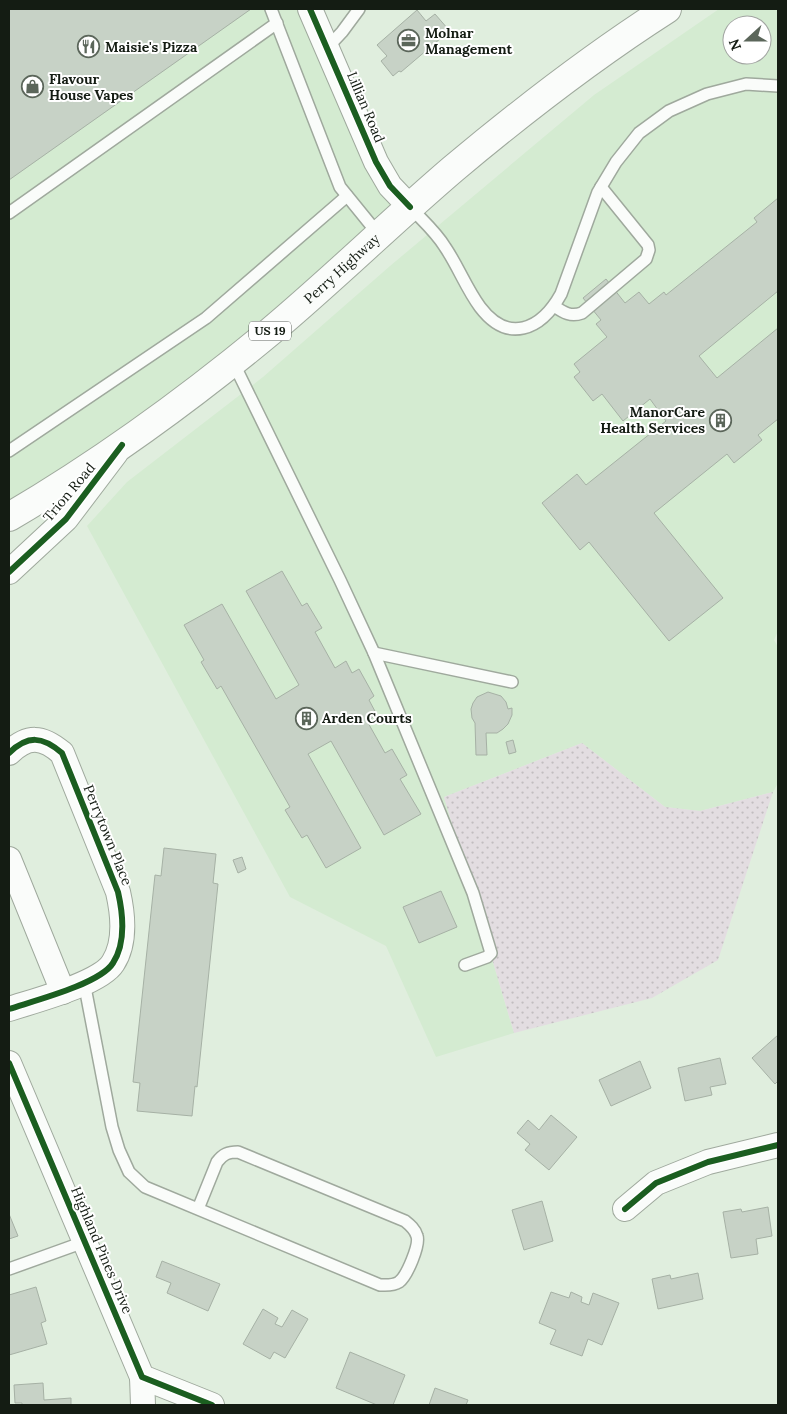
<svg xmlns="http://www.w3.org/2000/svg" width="787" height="1414" font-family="Lora,serif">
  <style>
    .built { fill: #d4ebd1; fill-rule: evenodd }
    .grass { fill: url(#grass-dots) }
    .building { fill: #c7d2c6; stroke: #a6b1a5 }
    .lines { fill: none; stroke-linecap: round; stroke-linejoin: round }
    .lane-casing { stroke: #9fa99d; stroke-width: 14 }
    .street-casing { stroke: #9fa99d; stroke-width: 26 }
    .primary-casing { stroke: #9fa99d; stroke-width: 30 }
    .lane { stroke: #fafcfa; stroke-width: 11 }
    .street { stroke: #fafcfa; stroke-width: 24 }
    .primary { stroke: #fafcfa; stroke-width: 28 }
    .cycleway-casing { stroke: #fff; stroke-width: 9 }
    .cycleway { stroke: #1b5e20; stroke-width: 6 }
    .labels { text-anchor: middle; stroke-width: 4; stroke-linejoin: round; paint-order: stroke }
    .shield { fill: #fff; stroke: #5a605a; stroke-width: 1 }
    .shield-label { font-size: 12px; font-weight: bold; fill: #141c13 }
    .poi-label { font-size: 14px; font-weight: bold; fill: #141c13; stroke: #fff; text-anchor: start }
    .street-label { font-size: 14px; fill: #141c13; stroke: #fff }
  </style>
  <defs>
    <pattern id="grass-dots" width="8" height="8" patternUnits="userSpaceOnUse" patternTransform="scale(1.25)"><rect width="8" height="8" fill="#e3dde1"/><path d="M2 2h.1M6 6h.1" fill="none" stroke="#c2bdc0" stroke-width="1.8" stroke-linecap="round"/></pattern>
  </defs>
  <rect width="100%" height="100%" fill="#e0eede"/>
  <g class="built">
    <path d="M9,9H310L410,207L311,297L9,517Z"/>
    <path d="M719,9H778V631L774,640L778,647V783L773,792L700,811L665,807L582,743L444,797L514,1033L436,1057L386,946L290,897L87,526L127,482L263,377L390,266L594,95ZM732,25H762V55H732Z"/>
  </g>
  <path class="grass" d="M582,743L665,807L700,811L773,792L718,960L652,998L514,1033L444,797Z"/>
  <g class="building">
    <path d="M9,9H251L9,180Z"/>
    <path d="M417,10L426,21L435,14L448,29L439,36L441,38L401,72L399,71L393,76L381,61L387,56L377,45Z"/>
    <path d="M778,198V291L699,356L717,378L778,328V419L758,435L762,440L734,463L727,454L654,513L723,598L669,641L589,542L580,550L542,503L577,474L586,485L666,421L650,399L623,421L602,394L593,401L574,377L580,372L574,364L607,337L596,324L601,320L583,298L606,279L625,303L639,292L649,304L664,292L666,295L757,222L754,218Z"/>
    <path d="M282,571L302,606L307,603L322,628L315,632L335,668L346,661L352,673L359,669L374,696L369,700L377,715L367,721L385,753L392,749L407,775L400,779L421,814L384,835L331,741L308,754L361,848L326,868L307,835L302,838L285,810L290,807L221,686L217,689L201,662L204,660L184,625L222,604L276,699L299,685L246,591Z"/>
    <path d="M488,692L501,696L506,702L508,709L512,708V715L508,724L503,729L497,733H486L487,755H476L475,723L472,718L471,709L473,703L477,697Z"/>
    <path d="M513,740L516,752L509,754L506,742Z"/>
    <path d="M164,848L216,854L213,883L218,884L197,1087L195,1086L192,1116L137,1111L140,1083L133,1082L155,875L161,876Z"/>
    <path d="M242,857L246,869L238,873L233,860Z"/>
    <path d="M441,891L457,927L419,943L403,907Z"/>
    <path d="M778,1035V1081L775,1084L752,1058Z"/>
    <path d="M720,1058L726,1084L710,1087L712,1095L685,1101L678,1068Z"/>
    <path d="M640,1061L651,1088L611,1106L599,1080Z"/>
    <path d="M551,1115L577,1137L549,1170L525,1150L530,1144L517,1133L528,1120L539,1130Z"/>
    <path d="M542,1201L553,1241L524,1250L512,1210Z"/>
    <path d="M768,1207L772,1236L756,1239L758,1254L731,1258L723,1212L741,1209L742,1212Z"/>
    <path d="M9,1214L18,1236L9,1239Z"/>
    <path d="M162,1261L220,1284L208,1311L167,1293L171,1283L156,1277Z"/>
    <path d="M698,1273L703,1299L658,1309L652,1279L670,1275L671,1279Z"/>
    <path d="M36,1287L46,1321L41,1323L47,1344L9,1355V1295Z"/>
    <path d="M551,1292L569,1298L571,1292L582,1297L581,1302L589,1305L593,1293L619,1303L602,1345L588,1339L582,1356L550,1344L556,1330L539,1323Z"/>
    <path d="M263,1309L278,1318L275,1324L282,1327L292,1310L308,1319L285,1358L274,1352L270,1359L243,1344Z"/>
    <path d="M350,1352L405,1375L393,1405H377L336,1388Z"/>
    <path d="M43,1383L44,1400L71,1398V1405H22V1403H15L14,1385Z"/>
    <path d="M435,1388L468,1400L466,1405H468H429Z"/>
  </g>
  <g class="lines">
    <defs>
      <g id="lane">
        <path d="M271,9L340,187L379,235"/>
        <path d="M327,48L342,32L359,9"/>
        <path d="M410,207C422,220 436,232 445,247C458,266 466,288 480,307C508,344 541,330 561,294L598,192L616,162L639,133L669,111L707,94L746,84L778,86"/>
        <path d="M9,213L277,23"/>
        <path d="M554,306C564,313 571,317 582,313L646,259L649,250L648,245L601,187"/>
        <path d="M233,362L340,580L374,653L473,893L491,953L487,957L465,965"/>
        <path d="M9,451L206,318L347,196"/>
        <path d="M374,653L512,682"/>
        <path d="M84,982L112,1127L119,1150L129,1172L145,1187L380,1285C386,1285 393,1286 399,1282C407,1276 420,1245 417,1236C415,1229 410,1225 405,1221L238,1152C228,1152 223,1154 217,1162L198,1209"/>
        <path d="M9,1269L84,1242"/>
      </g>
      <g id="street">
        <path d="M310,9L376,162L390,186L410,207"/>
        <path d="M9,572L66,519L116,453"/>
        <path d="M9,753C28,735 42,736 62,753L118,892C123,914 126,943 113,963C100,984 33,1001 9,1009"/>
        <path d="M9,859L63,992"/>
        <path d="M9,1063L142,1377L212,1405"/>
        <path d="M625,1209L656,1183L708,1162L778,1145"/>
        <path d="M142,1377L143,1405"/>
      </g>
      <g id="primary">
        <path id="s1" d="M9,517C101,463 189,399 271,331C333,279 391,222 453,169C521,112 592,57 667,9"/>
      </g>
    </defs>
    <use href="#lane" class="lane-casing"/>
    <use href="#street" class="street-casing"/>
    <use href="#primary" class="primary-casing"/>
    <use href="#lane" class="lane"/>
    <use href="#street" class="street"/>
    <use href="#primary" class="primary"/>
    <defs>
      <g id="cycleway">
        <path d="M310,9L376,162L390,186L410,207"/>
        <path d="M9,572L66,519L122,445"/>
        <path d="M9,753C28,735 42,736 62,753L118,892C123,914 126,943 113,963C100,984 33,1001 9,1009"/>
        <path d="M9,1063L142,1377L212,1405"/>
        <path d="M625,1209L656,1183L708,1162L778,1145"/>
      </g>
    </defs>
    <use href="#cycleway" class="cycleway-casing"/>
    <use href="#cycleway" class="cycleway"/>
  </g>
  <defs>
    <symbol id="office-ring" viewBox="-11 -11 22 22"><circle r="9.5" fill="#fff" stroke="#5b665a" stroke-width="1.5"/><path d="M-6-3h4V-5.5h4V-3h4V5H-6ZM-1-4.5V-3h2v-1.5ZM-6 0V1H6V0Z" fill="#5b665a"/></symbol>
    <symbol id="restaurant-ring" viewBox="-11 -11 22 22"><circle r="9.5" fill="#fff" stroke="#5b665a" stroke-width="1.5"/><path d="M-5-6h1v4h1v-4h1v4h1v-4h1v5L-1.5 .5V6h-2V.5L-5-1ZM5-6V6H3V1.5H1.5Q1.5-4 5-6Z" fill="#5b665a"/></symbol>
    <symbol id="shop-ring" viewBox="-11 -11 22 22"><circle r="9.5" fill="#fff" stroke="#5b665a" stroke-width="1.5"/><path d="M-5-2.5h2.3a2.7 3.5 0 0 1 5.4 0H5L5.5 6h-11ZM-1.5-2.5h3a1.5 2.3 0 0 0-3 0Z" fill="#5b665a"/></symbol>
    <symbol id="building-ring" viewBox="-11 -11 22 22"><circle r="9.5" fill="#fff" stroke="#5b665a" stroke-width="1.5"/><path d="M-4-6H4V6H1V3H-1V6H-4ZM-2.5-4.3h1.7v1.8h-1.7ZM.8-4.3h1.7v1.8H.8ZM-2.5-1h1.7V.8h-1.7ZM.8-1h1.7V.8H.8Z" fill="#5b665a"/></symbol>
  </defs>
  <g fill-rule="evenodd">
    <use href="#office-ring" x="396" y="28" width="25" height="25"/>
    <use href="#restaurant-ring" x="76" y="34" width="25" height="25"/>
    <use href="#shop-ring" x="20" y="74" width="25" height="25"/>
    <use href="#building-ring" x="708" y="408" width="25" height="25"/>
    <use href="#building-ring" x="294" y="706" width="25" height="25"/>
  </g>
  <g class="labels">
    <rect class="shield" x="249" y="321.5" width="42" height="19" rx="4"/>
    <g class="shield-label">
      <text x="270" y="335">US 19</text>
    </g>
    <g class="poi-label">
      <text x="425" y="38">Molnar<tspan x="425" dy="16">Management</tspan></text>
      <text x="105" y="52">Maisie's Pizza</text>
      <text x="49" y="84">Flavour<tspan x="49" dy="16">House Vapes</tspan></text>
      <text x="705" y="417" text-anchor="end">ManorCare<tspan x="705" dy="16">Health Services</tspan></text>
      <text x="322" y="723">Arden Courts</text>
    </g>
    <g class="street-label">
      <text transform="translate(366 107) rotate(67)" y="5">Lillian Road</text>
      <text dy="5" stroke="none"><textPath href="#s1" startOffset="416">Perry Highway</textPath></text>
      <text transform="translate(69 492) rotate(-50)" y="5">Trion Road</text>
      <text transform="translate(108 835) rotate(68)" y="5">Perrytown Place</text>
      <text transform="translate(102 1250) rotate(67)" y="5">Highland Pines Drive</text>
    </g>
  </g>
  <rect width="787" height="1414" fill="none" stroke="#141c13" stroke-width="20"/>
  <g transform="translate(747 40) rotate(249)"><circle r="24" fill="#ffffff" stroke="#a1a4a1"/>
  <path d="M0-4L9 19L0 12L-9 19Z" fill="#5b665a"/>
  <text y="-8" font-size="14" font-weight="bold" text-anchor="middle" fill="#141c13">N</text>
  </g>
</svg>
